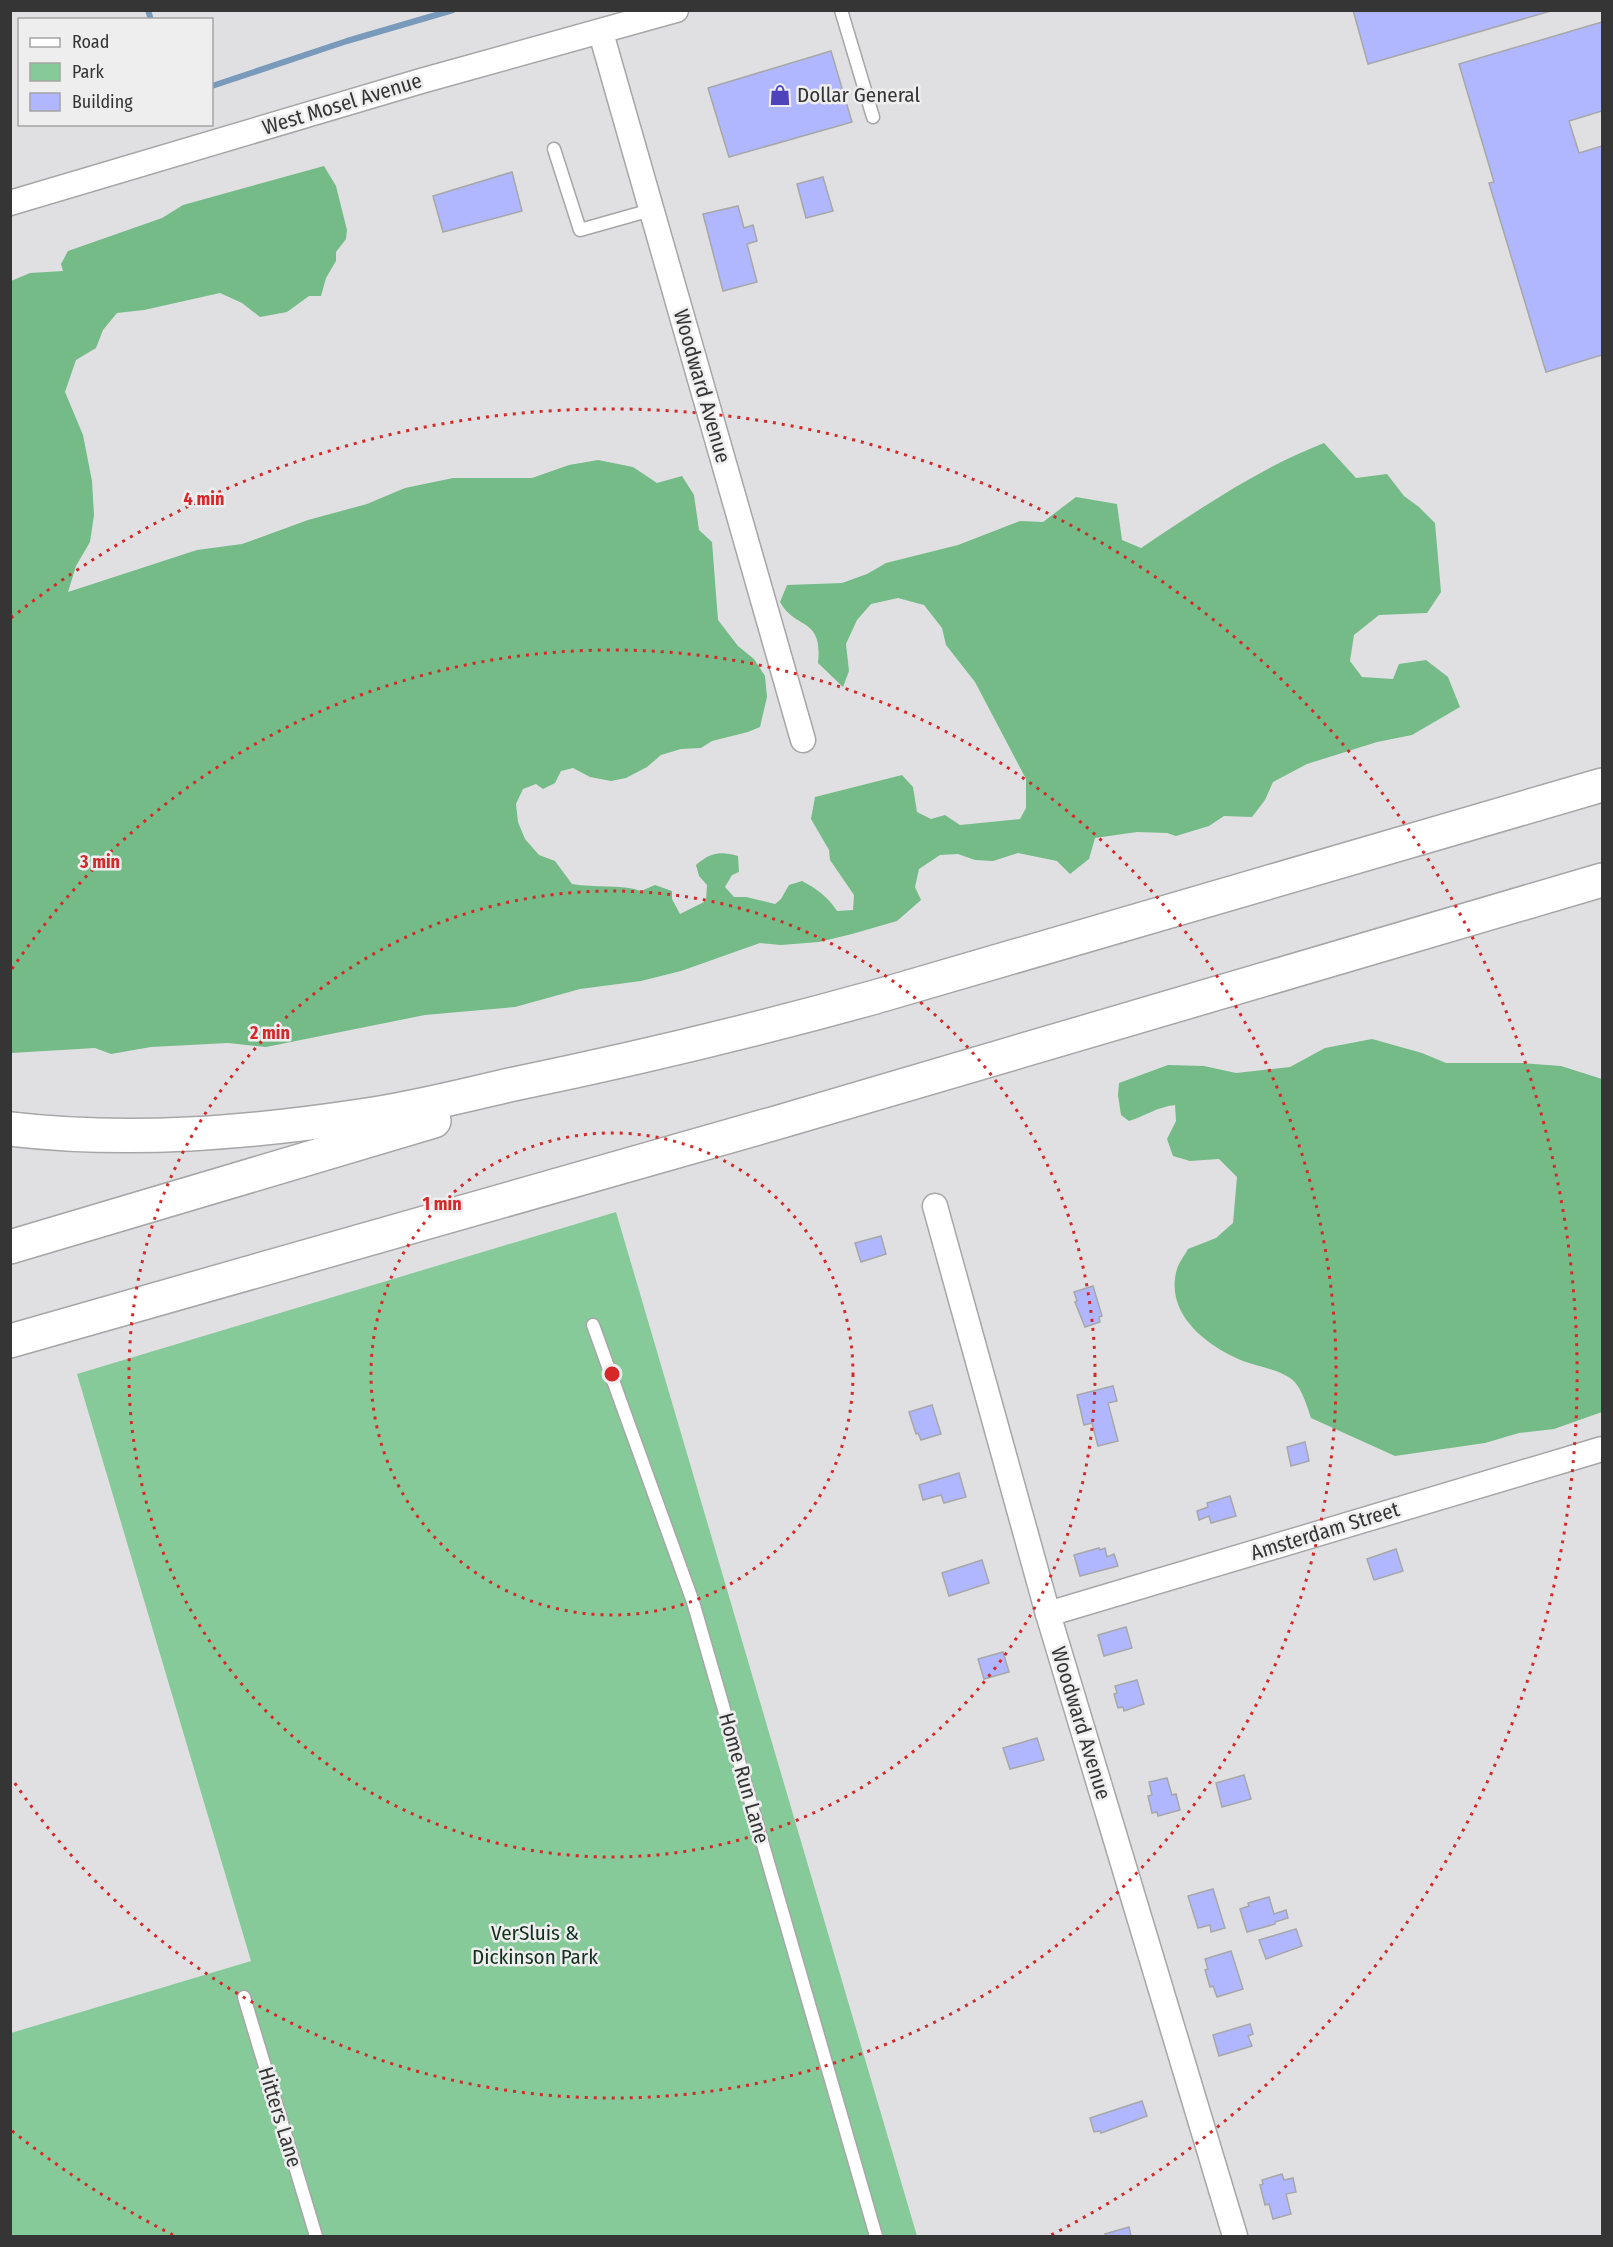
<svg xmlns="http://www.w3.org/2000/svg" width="1613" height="2247" font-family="'Fira Sans Condensed',sans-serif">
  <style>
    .green { fill: #86ca99 }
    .forest { fill: #74bb88 }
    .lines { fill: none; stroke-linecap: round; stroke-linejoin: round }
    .stream { stroke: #799abb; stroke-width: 6 }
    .building { fill: #b1b7ff; stroke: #a6a7a8; stroke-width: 1.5 }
    .service-casing { stroke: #a6a6a7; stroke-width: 15 }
    .minor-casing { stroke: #a6a6a7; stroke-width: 27 }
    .motorway-casing { stroke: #a6a6a7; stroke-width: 36 }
    .service { stroke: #fff; stroke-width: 12 }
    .minor { stroke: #fff; stroke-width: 24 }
    .motorway { stroke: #fff; stroke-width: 33 }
    .ring { fill: none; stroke: #d62828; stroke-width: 3; stroke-dasharray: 3 6 }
    .labels { text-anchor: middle; stroke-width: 5; stroke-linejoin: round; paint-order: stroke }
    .poi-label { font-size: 21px; fill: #353536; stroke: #eeeeef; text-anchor: start }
    .street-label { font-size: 21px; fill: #353536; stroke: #eeeeef }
    .park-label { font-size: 21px; fill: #12311d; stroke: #eeeeef }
    .centre { fill: #d62828; stroke: #eeeeef; stroke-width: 3 }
    .ring-label { font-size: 18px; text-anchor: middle; font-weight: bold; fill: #d62828; stroke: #eeeeef; stroke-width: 5; stroke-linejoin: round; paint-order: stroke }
  </style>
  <rect width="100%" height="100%" fill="#e0e0e2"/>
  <path class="green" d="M616,1212L917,2236H11V2033L251,1961L77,1374Z"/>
  <g class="forest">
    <path d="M324,166L336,186L347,230L346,239L336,252V261L326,278L321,296H309L287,312L260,317L242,303L220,293L144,310L117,313L103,330L96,348L76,360L65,392L83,435L92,481L94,515L90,542L76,566L68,592L197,550L242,544L308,520L367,504L405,488L434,482L453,478H532L569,465L598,460L633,467L657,483L682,476L694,495L699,530L712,542L718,620L738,646L754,659L765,676L767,697L760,727L748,732L712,741L701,748L681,749L661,755L647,767L626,778L611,781L590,777L573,768L561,771L555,783L543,789L536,784L523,789L516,804L518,822L525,839L539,855L555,861L572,884C595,888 621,884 641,891L655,885L672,891V899L680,914L706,901L707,885L699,876L696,865C711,852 720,851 738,856L739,872L732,875L725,887L734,897H746L775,904L781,899L789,885L802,881C817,889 828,897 837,911L853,910L854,895L830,860L829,850L811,819L815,797L902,775L913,787L917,812L931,819L945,815L960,825L1020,819L1026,808V779L975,682L946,645L942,628L924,605L898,598L871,604L857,620L846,644L849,671L843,687L818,663C823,616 796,631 780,602L787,585L842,583L867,574L886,563L958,545L1020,521L1043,522L1076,497L1117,504L1122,540L1141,548C1200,509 1257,469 1324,443L1356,478L1387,474L1404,496L1419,507L1435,523L1441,592L1427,613L1379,615L1354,635L1350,661L1362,677L1393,679L1399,664L1426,660L1448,677L1460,707L1412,735L1377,742L1307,764L1273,782L1265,800L1252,817L1224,816L1209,826L1176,836L1167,833L1137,832L1095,838L1089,859L1070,874L1057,861L1018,853L993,861L975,860L958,854L940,855L919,869L915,887L921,900L897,921L852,934L819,942L781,945L760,943L681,971L641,981L580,989L515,1007L425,1015L266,1047L228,1043L151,1047L111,1054L95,1048L11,1053V281L30,273L63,271L61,264L68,251L162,218L183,205Z"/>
    <path d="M1372,1039L1422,1053L1446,1063H1522L1561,1066L1602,1079V1412L1554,1429L1519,1433L1485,1443L1395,1456L1311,1418C1307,1406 1301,1385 1290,1378C1273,1367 1251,1366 1234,1357C1200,1341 1165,1310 1177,1269C1179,1262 1185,1255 1188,1249L1216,1238L1233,1223L1237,1177L1219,1159L1190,1161L1173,1156L1167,1139L1176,1121L1175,1105C1157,1107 1145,1116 1129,1121L1121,1115L1118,1095L1119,1083L1168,1065L1204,1066L1236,1073L1290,1067L1325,1048Z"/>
  </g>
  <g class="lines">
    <g class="stream">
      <path d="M148,10L151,20"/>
      <path d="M212,86L347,41L453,10"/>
    </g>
  </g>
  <g class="building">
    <path d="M1353,10H1554L1368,64Z"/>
    <path d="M1602,22V111L1569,121L1579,153L1602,146V355L1546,372L1489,183L1494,182L1459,64Z"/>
    <path d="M831,51L852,122L729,157L708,88Z"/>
    <path d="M512,172L522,211L443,232L433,196Z"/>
    <path d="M823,177L833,211L806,218L797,184Z"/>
    <path d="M738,206L744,228L753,225L757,241L747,244L757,282L723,291L703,214Z"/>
    <path d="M881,1236L886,1254L861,1262L855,1243Z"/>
    <path d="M1093,1286L1102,1316L1099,1317L1100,1322L1085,1327L1075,1302L1077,1301L1074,1292Z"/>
    <path d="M1113,1386L1117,1401L1108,1403L1118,1441L1098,1446L1092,1423L1084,1425L1077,1395Z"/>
    <path d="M932,1405L941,1434L921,1440L918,1433L916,1434L909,1412Z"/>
    <path d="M1305,1442L1309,1461L1291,1466L1287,1447Z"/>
    <path d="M959,1473L966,1497L944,1503L941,1495L923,1500L919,1485Z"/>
    <path d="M1230,1496L1236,1516L1211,1523L1209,1516L1199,1520L1197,1511L1208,1507L1207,1503Z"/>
    <path d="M1099,1548L1100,1550L1105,1548L1107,1557L1114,1554L1118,1566L1080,1576L1074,1555Z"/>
    <path d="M1396,1549L1403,1571L1374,1580L1367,1559Z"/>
    <path d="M982,1560L989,1583L949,1596L942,1573Z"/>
    <path d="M1126,1627L1132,1648L1104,1656L1098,1635Z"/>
    <path d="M1003,1652L1009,1672L984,1679L978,1659Z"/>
    <path d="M1137,1680L1144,1704L1124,1711L1123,1707L1118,1708L1114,1694L1117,1693L1115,1686Z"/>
    <path d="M1037,1738L1044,1760L1010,1769L1003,1748Z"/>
    <path d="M1244,1775L1251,1799L1222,1807L1216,1783Z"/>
    <path d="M1167,1778L1172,1795L1176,1794L1180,1810L1158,1816L1157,1812L1152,1813L1148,1796L1152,1795L1149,1782Z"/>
    <path d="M1213,1889L1225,1928L1211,1932L1210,1925L1198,1928L1188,1896Z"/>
    <path d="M1269,1897L1274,1914L1286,1910L1288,1918L1275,1922V1924L1247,1932L1240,1909L1249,1906L1248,1903Z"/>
    <path d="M1296,1929L1302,1946L1266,1959L1259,1940Z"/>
    <path d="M1231,1951L1243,1989L1217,1997L1213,1986L1210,1987L1205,1970L1208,1969L1205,1959Z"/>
    <path d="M1250,2024L1253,2034L1248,2036L1252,2046L1219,2056L1213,2035Z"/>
    <path d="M1142,2101L1147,2116L1101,2133L1100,2131L1094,2132L1090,2118Z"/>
    <path d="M1282,2174L1284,2180L1293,2178L1296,2192L1286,2194L1291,2214L1273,2219L1269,2204L1265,2205L1260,2185L1263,2184L1262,2180Z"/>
    <path d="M1129,2227L1131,2236H1106L1105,2234Z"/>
  </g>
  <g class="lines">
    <defs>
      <g id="service">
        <path d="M841,10L873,117"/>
        <path d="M554,149L580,230L651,210"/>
        <path d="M593,1325L693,1602L876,2236"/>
        <path d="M244,1997L316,2236"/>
      </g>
      <g id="minor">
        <path d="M601,33L803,740"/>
        <path d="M10,203L421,81L676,10"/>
        <path d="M935,1206L1048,1614L1235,2236"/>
        <path d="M1048,1614L1602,1449"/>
      </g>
      <g id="motorway">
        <path d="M10,1129C130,1143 249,1133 367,1115C416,1108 465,1095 514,1084C636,1059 756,1030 875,997L1602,785"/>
        <path d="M10,1247L434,1121"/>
        <path d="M10,1341L779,1122L1602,880"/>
      </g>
    </defs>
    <use href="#service" class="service-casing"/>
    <use href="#minor" class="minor-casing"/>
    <use href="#motorway" class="motorway-casing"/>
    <use href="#service" class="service"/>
    <use href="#minor" class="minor"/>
    <use href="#motorway" class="motorway"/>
  </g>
  <g class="ring">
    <circle cx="612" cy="1374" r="241"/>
    <circle cx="612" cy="1374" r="483"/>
    <path d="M12 969A724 724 0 1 1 12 1779"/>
    <path d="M173 2235A966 966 0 0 1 11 2130M11 618A966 966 0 1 1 1051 2235"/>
  </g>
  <defs>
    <symbol id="shop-bare" viewBox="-9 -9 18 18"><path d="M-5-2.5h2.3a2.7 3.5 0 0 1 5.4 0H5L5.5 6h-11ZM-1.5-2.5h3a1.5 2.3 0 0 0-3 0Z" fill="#4e43ba" stroke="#eeeeef" stroke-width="2.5" paint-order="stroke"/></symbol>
  </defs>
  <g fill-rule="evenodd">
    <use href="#shop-bare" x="765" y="80" width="30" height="30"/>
  </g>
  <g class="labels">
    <g class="poi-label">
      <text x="797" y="102">Dollar General</text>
    </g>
    <g class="street-label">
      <text transform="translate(342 104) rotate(-17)" y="7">West Mosel Avenue</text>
      <text transform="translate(702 386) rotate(74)" y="7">Woodward Avenue</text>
      <text transform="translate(1325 1531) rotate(-17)" y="7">Amsterdam Street</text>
      <text transform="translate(1081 1723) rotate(73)" y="7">Woodward Avenue</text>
      <text transform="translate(744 1778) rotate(74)" y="7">Home Run Lane</text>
      <text transform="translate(280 2117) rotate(73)" y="7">Hitters Lane</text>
    </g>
    <g class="park-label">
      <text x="535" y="1940">VerSluis &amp;<tspan x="535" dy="24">Dickinson Park</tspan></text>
    </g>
  </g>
  <circle cx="612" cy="1374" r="9" class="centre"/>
  <g class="ring-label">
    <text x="204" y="505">4 min</text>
    <text x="100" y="868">3 min</text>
    <text x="270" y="1039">2 min</text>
    <text x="442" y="1210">1 min</text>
  </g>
  <rect width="1613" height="2247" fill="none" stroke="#353536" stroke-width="24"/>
  <rect x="18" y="18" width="195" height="108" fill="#eeeeef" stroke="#a4a4a5" stroke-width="1.5"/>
  <rect x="30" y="38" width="30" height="9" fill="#ffffff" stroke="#a4a4a5" stroke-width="1.5"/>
  <text x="72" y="48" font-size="18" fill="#353536">Road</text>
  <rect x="30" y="63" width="30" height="18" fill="#86ca99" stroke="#a4a4a5" stroke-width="1.5"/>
  <text x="72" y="78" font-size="18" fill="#353536">Park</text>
  <rect x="30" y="93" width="30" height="18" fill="#b1b7ff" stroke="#a4a4a5" stroke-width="1.5"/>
  <text x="72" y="108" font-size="18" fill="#353536">Building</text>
</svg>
